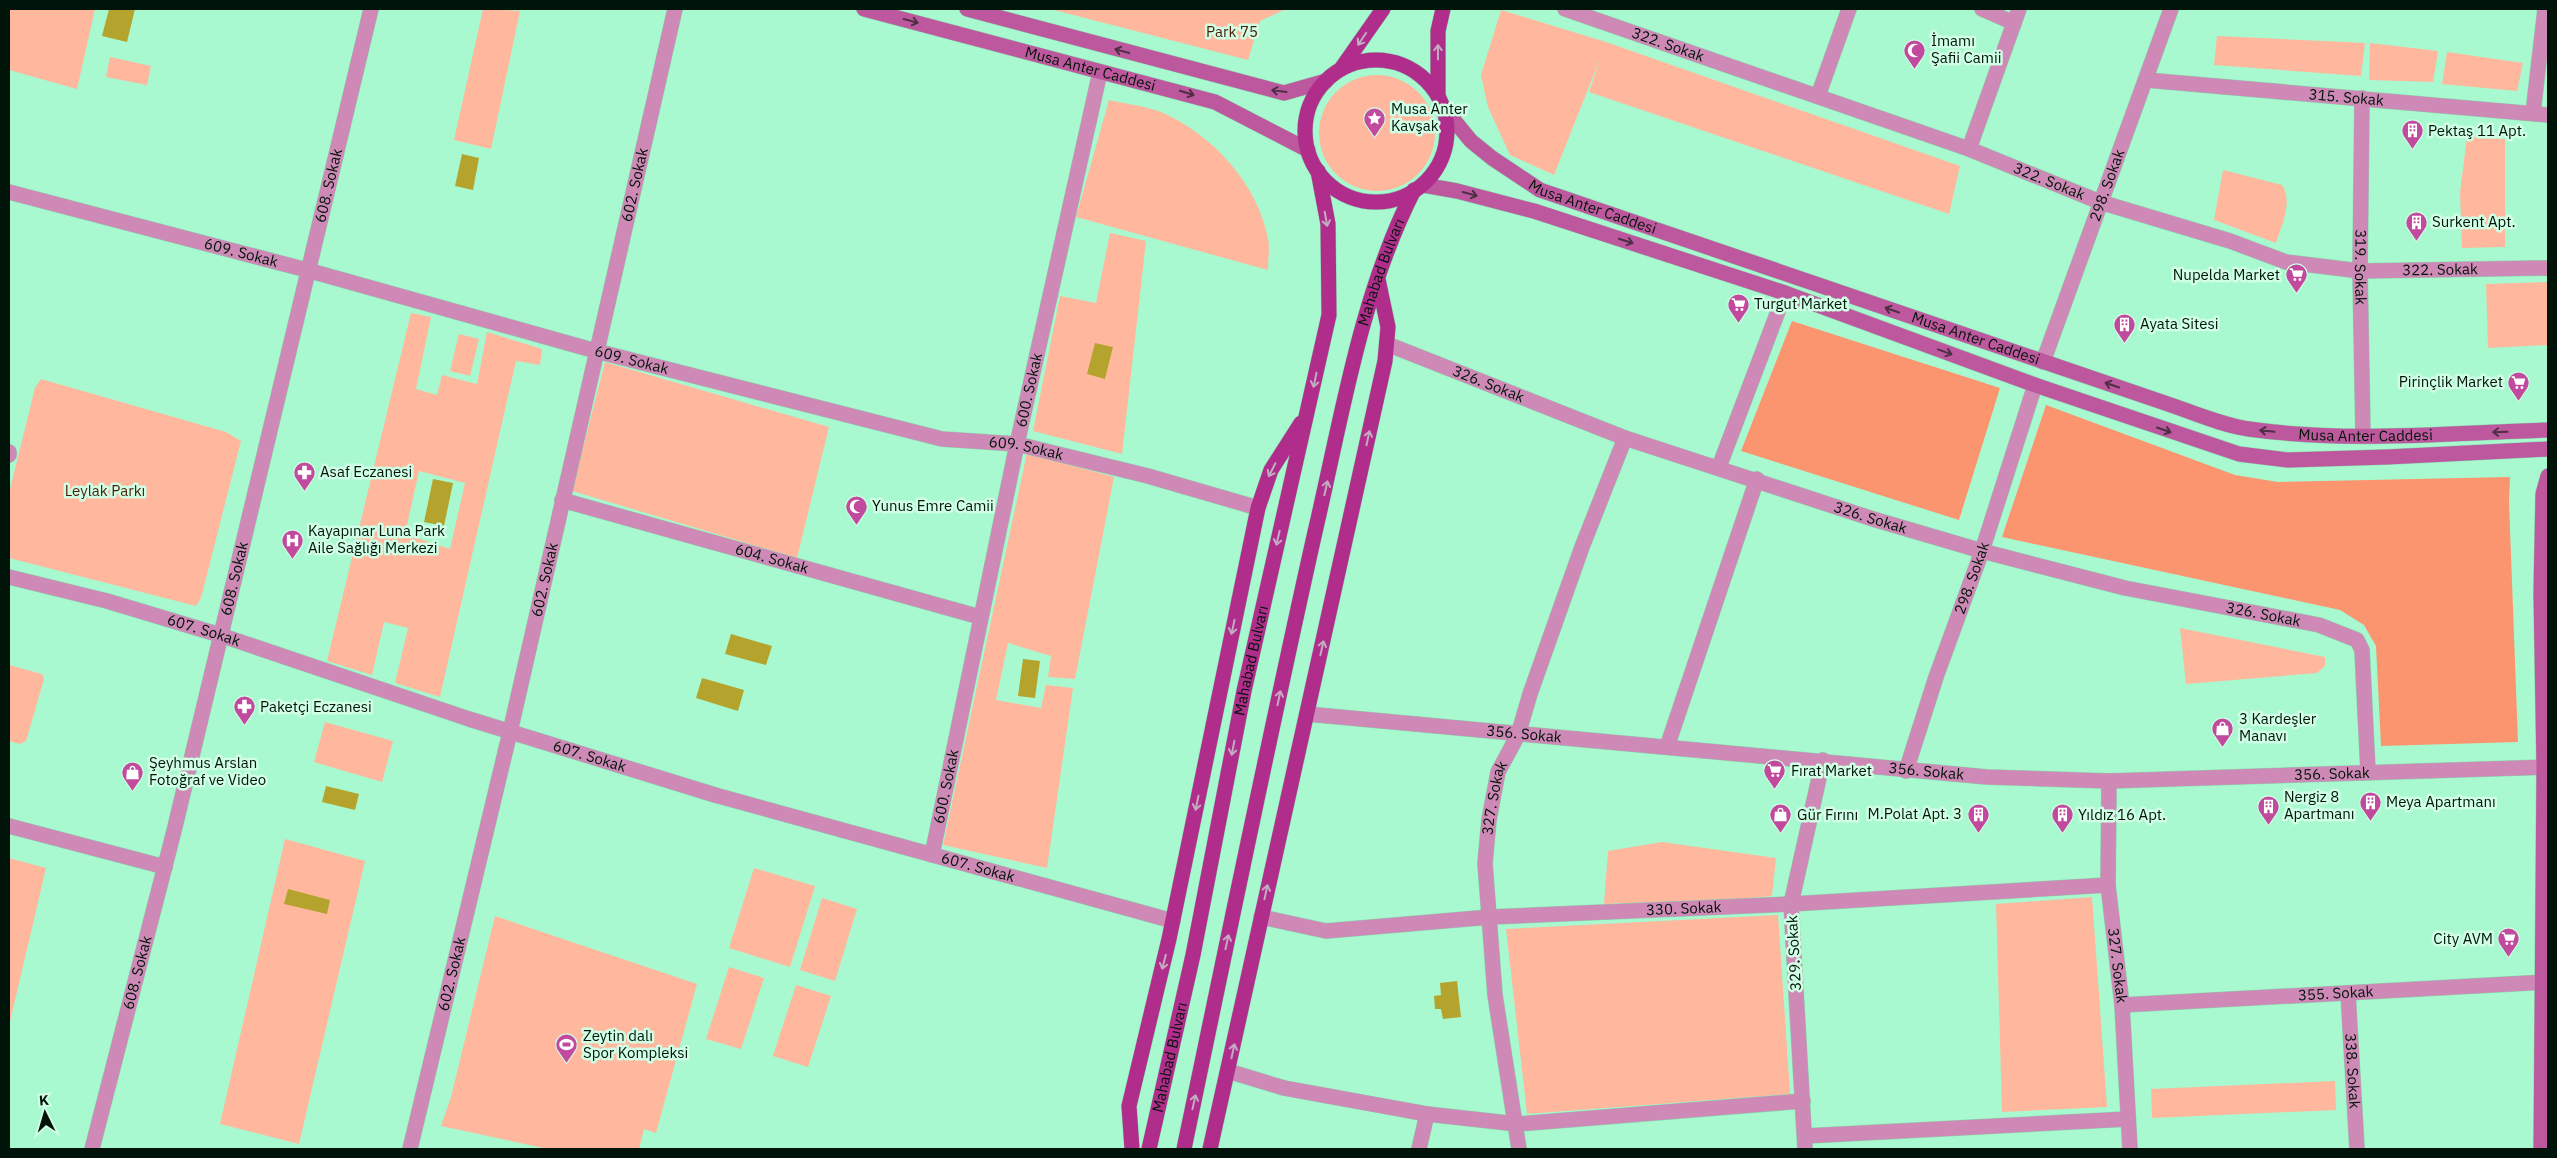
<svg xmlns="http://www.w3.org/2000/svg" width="2557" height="1158" font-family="'IBM Plex Sans',sans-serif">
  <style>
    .green { fill: #ffb89e; fill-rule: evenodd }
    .forest { fill: #fb956f }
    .water { fill: #b4a42d }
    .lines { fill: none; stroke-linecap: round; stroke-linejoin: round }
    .street-casing { stroke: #8dd4af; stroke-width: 16 }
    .secondary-casing { stroke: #8dd4af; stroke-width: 16 }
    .primary-casing { stroke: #8dd4af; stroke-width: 16 }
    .street { stroke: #ce89b6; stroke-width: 15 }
    .secondary { stroke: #be589e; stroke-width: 15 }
    .primary { stroke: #b02d8c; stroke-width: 15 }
    .oneway { stroke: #4c2f45 }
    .oneway2 { stroke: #c3abc1 }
    .labels { text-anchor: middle; stroke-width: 5; stroke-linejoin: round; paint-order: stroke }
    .park-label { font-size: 15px; fill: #4b1b07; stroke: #d0ffe5 }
    .poi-label { font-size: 15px; fill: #001409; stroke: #d0ffe5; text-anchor: start }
    .street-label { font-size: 15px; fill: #001409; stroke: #d0ffe5 }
  </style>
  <rect width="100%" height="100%" fill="#a8f9cf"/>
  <g class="green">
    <path d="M9,9H95L77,89L9,70Z"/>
    <path d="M483,9L520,11L491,149L454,140Z"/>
    <path d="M1050,9H1286L1260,21L1248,60Z"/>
    <path d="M1501,10L1606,42L1960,166L1949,214L1589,92L1600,59L1554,175L1510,155L1488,107L1481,75Z"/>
    <path d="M2217,36L2365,43L2361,76L2214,65Z"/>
    <path d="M2370,43L2438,51L2433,82L2369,80Z"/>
    <path d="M2447,52L2523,63L2517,91L2442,84Z"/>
    <path d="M110,57L151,66L147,85L106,77Z"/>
    <circle cx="1377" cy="133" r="58"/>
    <path d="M1109,100C1126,104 1145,106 1161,112C1212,134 1258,184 1268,239C1270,248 1268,260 1268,270L1076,217Z"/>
    <path d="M2467,137L2505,139V247L2462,248L2460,192Z"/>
    <path d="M2223,170L2282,185C2293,202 2282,224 2276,243L2214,220Z"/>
    <path d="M1110,233L1146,241L1122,454L1033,431L1060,296L1096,303Z"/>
    <path d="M2548,282V345L2488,348L2486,284Z"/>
    <path d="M411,313L431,317L416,389L437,395L442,375L477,384L487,332L542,349L540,365L516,361L440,697L395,683L408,628L384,622L372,675L327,661ZM419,471L465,483L450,549L405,534Z"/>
    <path d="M459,334L479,339L470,376L450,371Z"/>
    <path d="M605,362L829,427L797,558L572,491Z"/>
    <path d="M41,379L226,432L241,441L201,598L196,606L9,558V493L35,388Z"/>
    <path d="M1027,453L1114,477L1075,679L1048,677L1051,656L1008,643L996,700L1041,708L1046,685L1073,688L1047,868L943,845Z"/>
    <path d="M2180,628L2325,657V666L2317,673L2186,684Z"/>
    <path d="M9,665L42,674L44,679L26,741L20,744L9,741Z"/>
    <path d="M325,722L393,741L382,782L314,762Z"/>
    <path d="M285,839L365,861L299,1144L220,1124Z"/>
    <path d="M1662,842L1776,858L1772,896L1728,900L1604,904L1608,851Z"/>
    <path d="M9,858L46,868L9,1026Z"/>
    <path d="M754,868L815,886L790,967L729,948Z"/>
    <path d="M2092,897L2107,1107L2002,1112L1996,904Z"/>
    <path d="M822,898L857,909L835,981L800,970Z"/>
    <path d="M1778,915L1790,1094L1527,1114L1506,929Z"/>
    <path d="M495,916L697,984L656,1133L644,1129L639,1149H548L441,1126L451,1097Z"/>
    <path d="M729,967L764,978L741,1049L706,1039Z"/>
    <path d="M796,985L831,996L808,1067L773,1056Z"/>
    <path d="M2335,1081L2336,1110L2152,1118L2151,1089Z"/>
  </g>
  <g class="forest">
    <path d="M1792,321L2000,388L1959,520L1741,451Z"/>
    <path d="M2046,405L2235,475L2278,482L2510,477L2509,502L2518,742L2381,746L2376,646L2364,625L2340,610L2002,537Z"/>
  </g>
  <g class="water">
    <path d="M109,9H135L127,42L102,36Z"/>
    <path d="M462,154L479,158L473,190L455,186Z"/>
    <path d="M1095,343L1113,347L1105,379L1087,374Z"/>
    <path d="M433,479L453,483L444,526L424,522Z"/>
    <path d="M731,634L772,646L766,665L725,654Z"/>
    <path d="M1023,659L1040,661L1035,698L1018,696Z"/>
    <path d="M702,678L744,690L738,711L696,698Z"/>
    <path d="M326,786L359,794L355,810L322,802Z"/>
    <path d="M288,889L330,900L327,914L284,904Z"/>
    <path d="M1457,981L1461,1017L1443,1019L1441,1009H1435L1434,996L1441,995L1440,983Z"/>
  </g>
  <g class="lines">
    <defs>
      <g id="street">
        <path id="s1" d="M1565,9L1969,149L2100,202L2230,241L2286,262L2360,271L2548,268"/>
        <path d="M1982,9L2014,23"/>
        <path id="s2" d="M2146,80L2548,115"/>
        <path d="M1818,96L1849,9"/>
        <path id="s3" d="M2362,98L2360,271L2363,435"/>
        <path d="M2533,113L2545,9"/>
        <path d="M1969,149L2019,9"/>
        <path id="s4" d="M9,192L307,270L596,351L942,439L1017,444L1148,476L1258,508"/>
        <path id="s5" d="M1387,344L1625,438L1873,519L1982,551L2125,588L2319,625L2357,640L2362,650L2368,772"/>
        <path id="s6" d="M2043,362L2171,9"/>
        <path d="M9,452V455"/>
        <path d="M1719,467L1785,293"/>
        <path id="s7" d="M562,500L980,617"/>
        <path id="s8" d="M9,577L107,601L220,635L469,719L715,795L1173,921"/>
        <path id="s9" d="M1307,714L1987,777L2109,781L2548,767"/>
        <path d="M1667,747L1757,479"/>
        <path id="s10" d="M1906,771L1936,677L1982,551L2035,385"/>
        <path id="s11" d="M2109,781L2108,885L2122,1005L2130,1149"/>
        <path d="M9,826L165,867"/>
        <path id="s12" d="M932,855L1017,444L1100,72"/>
        <path id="s13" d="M1261,917L1326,931L1490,917L1791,904L2108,885"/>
        <path id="s14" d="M2348,993L2357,1149"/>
        <path id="s15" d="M2122,1005L2548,982"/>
        <path d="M1228,1071L1284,1088L1427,1114L1517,1124L1803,1101"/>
        <path d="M1805,1136L2128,1119"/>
        <path id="s16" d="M92,1149L174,831L371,9"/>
        <path id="s17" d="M410,1149L510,732L675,9"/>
        <path d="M1419,1149L1427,1114"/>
        <path id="s18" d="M1519,1149L1495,995L1485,863L1489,820L1498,772L1518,735L1530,694L1582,547L1625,438"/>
        <path d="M1805,1149L1791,904L1823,760"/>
      </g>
      <g id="secondary">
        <path id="s19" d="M864,9L1215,102L1308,150"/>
        <path d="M967,9L1284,93L1326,81"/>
        <path id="s20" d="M1443,107L1471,141L1492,158L1540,190L2165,403C2192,412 2221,425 2249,429C2347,443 2449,433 2548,430"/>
        <path d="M1423,185L1457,191L1534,211L1785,293L2035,385L2239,454L2288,460L2387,457L2548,449"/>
        <path d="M2541,1149L2544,768L2541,593L2543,494L2548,476"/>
      </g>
      <g id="primary">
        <circle cx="1376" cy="131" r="71"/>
        <path d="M1341,69L1383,9"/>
        <path d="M1438,96V31L1443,9"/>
        <path d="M1132,1149L1129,1106L1169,939L1258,508L1271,470L1301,423"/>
        <path id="s21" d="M1149,1149L1193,955L1244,691L1329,315L1328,224L1318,171"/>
        <path id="s22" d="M1184,1149C1227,943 1269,737 1315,532C1342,417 1360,296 1414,190"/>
        <path d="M1210,1149L1385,361L1388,327L1378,279"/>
      </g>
    </defs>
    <use href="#street" class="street-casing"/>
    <use href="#secondary" class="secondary-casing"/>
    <use href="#primary" class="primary-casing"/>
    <use href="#street" class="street"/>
    <use href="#secondary" class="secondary"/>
    <use href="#primary" class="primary"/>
  </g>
  <defs><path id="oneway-shaft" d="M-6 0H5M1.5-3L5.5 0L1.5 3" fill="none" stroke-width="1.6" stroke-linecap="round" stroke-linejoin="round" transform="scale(1.25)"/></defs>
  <g class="oneway">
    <use href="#oneway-shaft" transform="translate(911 21) rotate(15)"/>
    <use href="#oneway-shaft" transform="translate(1122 51) rotate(-165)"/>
    <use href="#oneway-shaft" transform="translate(1279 91) rotate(-172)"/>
    <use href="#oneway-shaft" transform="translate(1187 93) rotate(17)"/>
    <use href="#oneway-shaft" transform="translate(1470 194) rotate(15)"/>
    <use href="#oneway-shaft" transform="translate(1626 241) rotate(18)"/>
    <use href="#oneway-shaft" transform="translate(1892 310) rotate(-161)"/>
    <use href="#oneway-shaft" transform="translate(1945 352) rotate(20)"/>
    <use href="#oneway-shaft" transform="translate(2112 385) rotate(-161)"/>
    <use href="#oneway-shaft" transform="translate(2164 430) rotate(19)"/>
    <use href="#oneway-shaft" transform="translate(2267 431) rotate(-174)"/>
    <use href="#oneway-shaft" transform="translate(2500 432) rotate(178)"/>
  </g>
  <g class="oneway2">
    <use href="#oneway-shaft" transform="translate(1362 39) rotate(124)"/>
    <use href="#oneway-shaft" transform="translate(1438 52) rotate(-90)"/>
    <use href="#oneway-shaft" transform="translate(1326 219) rotate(80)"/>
    <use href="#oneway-shaft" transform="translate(1315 380) rotate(102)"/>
    <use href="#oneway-shaft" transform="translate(1368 438) rotate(-78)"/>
    <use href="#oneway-shaft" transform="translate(1272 470) rotate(117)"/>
    <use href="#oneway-shaft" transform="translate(1326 488) rotate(-77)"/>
    <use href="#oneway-shaft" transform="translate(1278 538) rotate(103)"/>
    <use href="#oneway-shaft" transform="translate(1233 627) rotate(102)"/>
    <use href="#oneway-shaft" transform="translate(1322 648) rotate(-77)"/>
    <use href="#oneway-shaft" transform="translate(1279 698) rotate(-78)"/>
    <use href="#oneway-shaft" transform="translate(1233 748) rotate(101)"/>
    <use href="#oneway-shaft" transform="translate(1197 803) rotate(102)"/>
    <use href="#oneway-shaft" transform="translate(1266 892) rotate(-78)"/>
    <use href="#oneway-shaft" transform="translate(1227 942) rotate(-78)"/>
    <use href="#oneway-shaft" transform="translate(1164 962) rotate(104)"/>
    <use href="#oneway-shaft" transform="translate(1233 1051) rotate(-78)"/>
    <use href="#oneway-shaft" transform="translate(1194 1102) rotate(-78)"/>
  </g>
  <defs>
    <symbol id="mosque-pin" viewBox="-11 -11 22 30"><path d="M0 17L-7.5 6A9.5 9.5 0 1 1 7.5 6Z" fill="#c1499e" stroke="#d0ffe5"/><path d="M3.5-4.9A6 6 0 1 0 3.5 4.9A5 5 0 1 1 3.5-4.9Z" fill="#fff"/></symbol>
    <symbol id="sight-pin" viewBox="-11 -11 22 30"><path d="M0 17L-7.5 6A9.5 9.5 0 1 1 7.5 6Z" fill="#c1499e" stroke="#d0ffe5"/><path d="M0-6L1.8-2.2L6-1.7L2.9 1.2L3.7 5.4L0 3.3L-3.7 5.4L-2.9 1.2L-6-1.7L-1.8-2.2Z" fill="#fff"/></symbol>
    <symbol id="building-pin" viewBox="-11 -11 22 30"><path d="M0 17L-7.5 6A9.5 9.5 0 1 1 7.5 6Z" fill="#c1499e" stroke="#d0ffe5"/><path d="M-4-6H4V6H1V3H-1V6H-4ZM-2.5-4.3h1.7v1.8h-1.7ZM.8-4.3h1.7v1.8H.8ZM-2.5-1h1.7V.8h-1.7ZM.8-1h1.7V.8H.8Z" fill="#fff"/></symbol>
    <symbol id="supermarket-pin" viewBox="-11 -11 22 30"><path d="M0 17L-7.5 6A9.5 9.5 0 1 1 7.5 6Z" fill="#c1499e" stroke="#d0ffe5"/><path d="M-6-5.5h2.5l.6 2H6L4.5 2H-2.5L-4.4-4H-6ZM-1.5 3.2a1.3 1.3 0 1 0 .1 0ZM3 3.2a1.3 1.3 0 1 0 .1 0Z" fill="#fff"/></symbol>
    <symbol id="pharmacy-pin" viewBox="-11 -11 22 30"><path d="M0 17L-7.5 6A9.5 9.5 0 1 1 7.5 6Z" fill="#c1499e" stroke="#d0ffe5"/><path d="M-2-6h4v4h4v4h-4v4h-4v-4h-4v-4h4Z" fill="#fff"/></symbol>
    <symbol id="hospital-pin" viewBox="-11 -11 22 30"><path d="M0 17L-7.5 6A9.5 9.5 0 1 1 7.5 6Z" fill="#c1499e" stroke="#d0ffe5"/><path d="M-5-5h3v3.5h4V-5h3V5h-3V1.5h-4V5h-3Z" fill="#fff"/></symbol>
    <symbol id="shop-pin" viewBox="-11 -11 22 30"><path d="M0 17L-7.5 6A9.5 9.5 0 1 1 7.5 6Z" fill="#c1499e" stroke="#d0ffe5"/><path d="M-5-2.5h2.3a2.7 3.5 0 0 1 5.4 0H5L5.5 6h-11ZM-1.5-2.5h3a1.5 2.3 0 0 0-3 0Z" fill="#fff"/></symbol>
    <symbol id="stadium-pin" viewBox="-11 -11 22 30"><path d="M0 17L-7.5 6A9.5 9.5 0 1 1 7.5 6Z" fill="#c1499e" stroke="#d0ffe5"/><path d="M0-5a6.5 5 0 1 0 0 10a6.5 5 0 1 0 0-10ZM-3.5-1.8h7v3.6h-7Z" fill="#fff"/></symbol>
  </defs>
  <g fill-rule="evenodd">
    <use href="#mosque-pin" x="1902" y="38" width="25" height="34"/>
    <use href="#sight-pin" x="1362" y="106" width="25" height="34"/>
    <use href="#building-pin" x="2400" y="118" width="25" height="34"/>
    <use href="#building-pin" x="2404" y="210" width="25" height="34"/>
    <use href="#supermarket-pin" x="2284" y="262" width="25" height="34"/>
    <use href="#supermarket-pin" x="1726" y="292" width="25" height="34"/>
    <use href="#building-pin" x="2112" y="312" width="25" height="34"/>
    <use href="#supermarket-pin" x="2506" y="370" width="25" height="34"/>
    <use href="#pharmacy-pin" x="292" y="460" width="25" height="34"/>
    <use href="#mosque-pin" x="844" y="494" width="25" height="34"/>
    <use href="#hospital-pin" x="280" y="528" width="25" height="34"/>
    <use href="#pharmacy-pin" x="232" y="694" width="25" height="34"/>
    <use href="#shop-pin" x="2210" y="716" width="25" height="34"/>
    <use href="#supermarket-pin" x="1762" y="758" width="25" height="34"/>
    <use href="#shop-pin" x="120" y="760" width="25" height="34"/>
    <use href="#building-pin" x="2358" y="790" width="25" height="34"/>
    <use href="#building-pin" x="2256" y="794" width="25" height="34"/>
    <use href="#building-pin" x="1966" y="802" width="25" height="34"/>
    <use href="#shop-pin" x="1768" y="802" width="25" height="34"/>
    <use href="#building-pin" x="2050" y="802" width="25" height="34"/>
    <use href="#supermarket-pin" x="2496" y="926" width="25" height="34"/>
    <use href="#stadium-pin" x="554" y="1032" width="25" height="34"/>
  </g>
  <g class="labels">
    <g class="park-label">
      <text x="1232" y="37">Park 75</text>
      <text x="105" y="496">Leylak Parkı</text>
    </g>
    <g class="poi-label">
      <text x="1931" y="46">İmamı<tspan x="1931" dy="17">Şafii Camii</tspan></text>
      <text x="1391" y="114">Musa Anter<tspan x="1391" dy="17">Kavşak</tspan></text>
      <text x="2428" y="136">Pektaş 11 Apt.</text>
      <text x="2432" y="227">Surkent Apt.</text>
      <text x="2280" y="280" text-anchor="end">Nupelda Market</text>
      <text x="1754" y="309">Turgut Market</text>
      <text x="2140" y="329">Ayata Sitesi</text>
      <text x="2503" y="387" text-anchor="end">Pirinçlik Market</text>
      <text x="320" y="477">Asaf Eczanesi</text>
      <text x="872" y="511">Yunus Emre Camii</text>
      <text x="308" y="536">Kayapınar Luna Park<tspan x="308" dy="17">Aile Sağlığı Merkezi</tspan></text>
      <text x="260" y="712">Paketçi Eczanesi</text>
      <text x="2239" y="724">3 Kardeşler<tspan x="2239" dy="17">Manavı</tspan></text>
      <text x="149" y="768">Şeyhmus Arslan<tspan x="149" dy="17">Fotoğraf ve Video</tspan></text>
      <text x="1791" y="776">Fırat Market</text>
      <text x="2284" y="802">Nergiz 8<tspan x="2284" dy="17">Apartmanı</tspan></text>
      <text x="2386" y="807">Meya Apartmanı</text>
      <text x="1962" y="819" text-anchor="end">M.Polat Apt. 3</text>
      <text x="1797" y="820">Gür Fırını</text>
      <text x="2078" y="820">Yıldız 16 Apt.</text>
      <text x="2493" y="944" text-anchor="end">City AVM</text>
      <text x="583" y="1041">Zeytin dalı<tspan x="583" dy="17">Spor Kompleksi</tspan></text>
    </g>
    <g class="street-label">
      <text dy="5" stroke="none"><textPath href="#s1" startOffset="109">322. Sokak</textPath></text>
      <text dy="5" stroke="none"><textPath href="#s19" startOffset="234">Musa Anter Caddesi</textPath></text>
      <text dy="5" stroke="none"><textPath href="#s2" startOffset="201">315. Sokak</textPath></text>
      <text dy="5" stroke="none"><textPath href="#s1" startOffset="514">322. Sokak</textPath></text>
      <text dy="5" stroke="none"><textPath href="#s17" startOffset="990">602. Sokak</textPath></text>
      <text dy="5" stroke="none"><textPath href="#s6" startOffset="188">298. Sokak</textPath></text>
      <text dy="5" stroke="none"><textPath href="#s16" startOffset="992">608. Sokak</textPath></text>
      <text dy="5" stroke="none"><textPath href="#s20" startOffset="184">Musa Anter Caddesi</textPath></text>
      <text dy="5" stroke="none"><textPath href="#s4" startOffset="240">609. Sokak</textPath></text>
      <text dy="5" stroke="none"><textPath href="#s3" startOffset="169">319. Sokak</textPath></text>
      <text dy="5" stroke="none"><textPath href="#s1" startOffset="919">322. Sokak</textPath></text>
      <text dy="5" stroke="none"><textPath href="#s22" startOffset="899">Mahabad Bulvarı</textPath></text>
      <text dy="5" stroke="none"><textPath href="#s20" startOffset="589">Musa Anter Caddesi</textPath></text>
      <text dy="5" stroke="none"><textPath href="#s4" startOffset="645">609. Sokak</textPath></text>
      <text dy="5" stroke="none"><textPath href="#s5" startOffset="109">326. Sokak</textPath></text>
      <text dy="5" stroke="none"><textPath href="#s12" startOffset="475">600. Sokak</textPath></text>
      <text dy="5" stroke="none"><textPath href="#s20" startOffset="994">Musa Anter Caddesi</textPath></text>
      <text dy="5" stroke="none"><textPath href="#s4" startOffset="1050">609. Sokak</textPath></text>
      <text dy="5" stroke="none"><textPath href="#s5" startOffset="514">326. Sokak</textPath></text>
      <text dy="5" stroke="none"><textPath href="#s7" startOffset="218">604. Sokak</textPath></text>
      <text dy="5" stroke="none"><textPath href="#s10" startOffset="204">298. Sokak</textPath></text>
      <text dy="5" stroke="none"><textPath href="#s16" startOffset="588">608. Sokak</textPath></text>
      <text dy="5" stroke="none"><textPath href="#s17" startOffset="585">602. Sokak</textPath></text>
      <text dy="5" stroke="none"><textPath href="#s5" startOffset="919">326. Sokak</textPath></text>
      <text dy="5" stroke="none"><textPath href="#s8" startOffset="202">607. Sokak</textPath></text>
      <text dy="5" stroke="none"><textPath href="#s21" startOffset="499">Mahabad Bulvarı</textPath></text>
      <text dy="5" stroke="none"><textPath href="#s9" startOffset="218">356. Sokak</textPath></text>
      <text dy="5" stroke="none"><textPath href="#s8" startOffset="608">607. Sokak</textPath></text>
      <text dy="5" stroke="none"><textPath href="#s9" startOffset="622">356. Sokak</textPath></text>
      <text dy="5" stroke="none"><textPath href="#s9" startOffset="1028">356. Sokak</textPath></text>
      <text dy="5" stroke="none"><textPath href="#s12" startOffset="70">600. Sokak</textPath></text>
      <text dy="5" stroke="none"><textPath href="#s18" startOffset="354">327. Sokak</textPath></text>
      <text dy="5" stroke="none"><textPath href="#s8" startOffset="1012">607. Sokak</textPath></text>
      <text dy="5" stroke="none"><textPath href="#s13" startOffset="425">330. Sokak</textPath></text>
      <text transform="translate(1794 953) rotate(-93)" y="5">329. Sokak</text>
      <text dy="5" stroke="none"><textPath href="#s11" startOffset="185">327. Sokak</textPath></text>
      <text dy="5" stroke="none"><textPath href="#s16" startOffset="182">608. Sokak</textPath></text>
      <text dy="5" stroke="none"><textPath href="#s17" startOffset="180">602. Sokak</textPath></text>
      <text dy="5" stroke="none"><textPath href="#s15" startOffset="214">355. Sokak</textPath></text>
      <text dy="5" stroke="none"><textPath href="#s21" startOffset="94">Mahabad Bulvarı</textPath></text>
      <text dy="5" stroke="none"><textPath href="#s14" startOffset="78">338. Sokak</textPath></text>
    </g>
  </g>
  <rect width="2557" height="1158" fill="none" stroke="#001409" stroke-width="20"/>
  <g transform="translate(45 1113) rotate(355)" stroke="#d0ffe5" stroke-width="4" paint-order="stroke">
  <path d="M0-4L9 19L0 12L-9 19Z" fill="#001409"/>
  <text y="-8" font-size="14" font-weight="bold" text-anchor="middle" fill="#001409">K</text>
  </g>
</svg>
